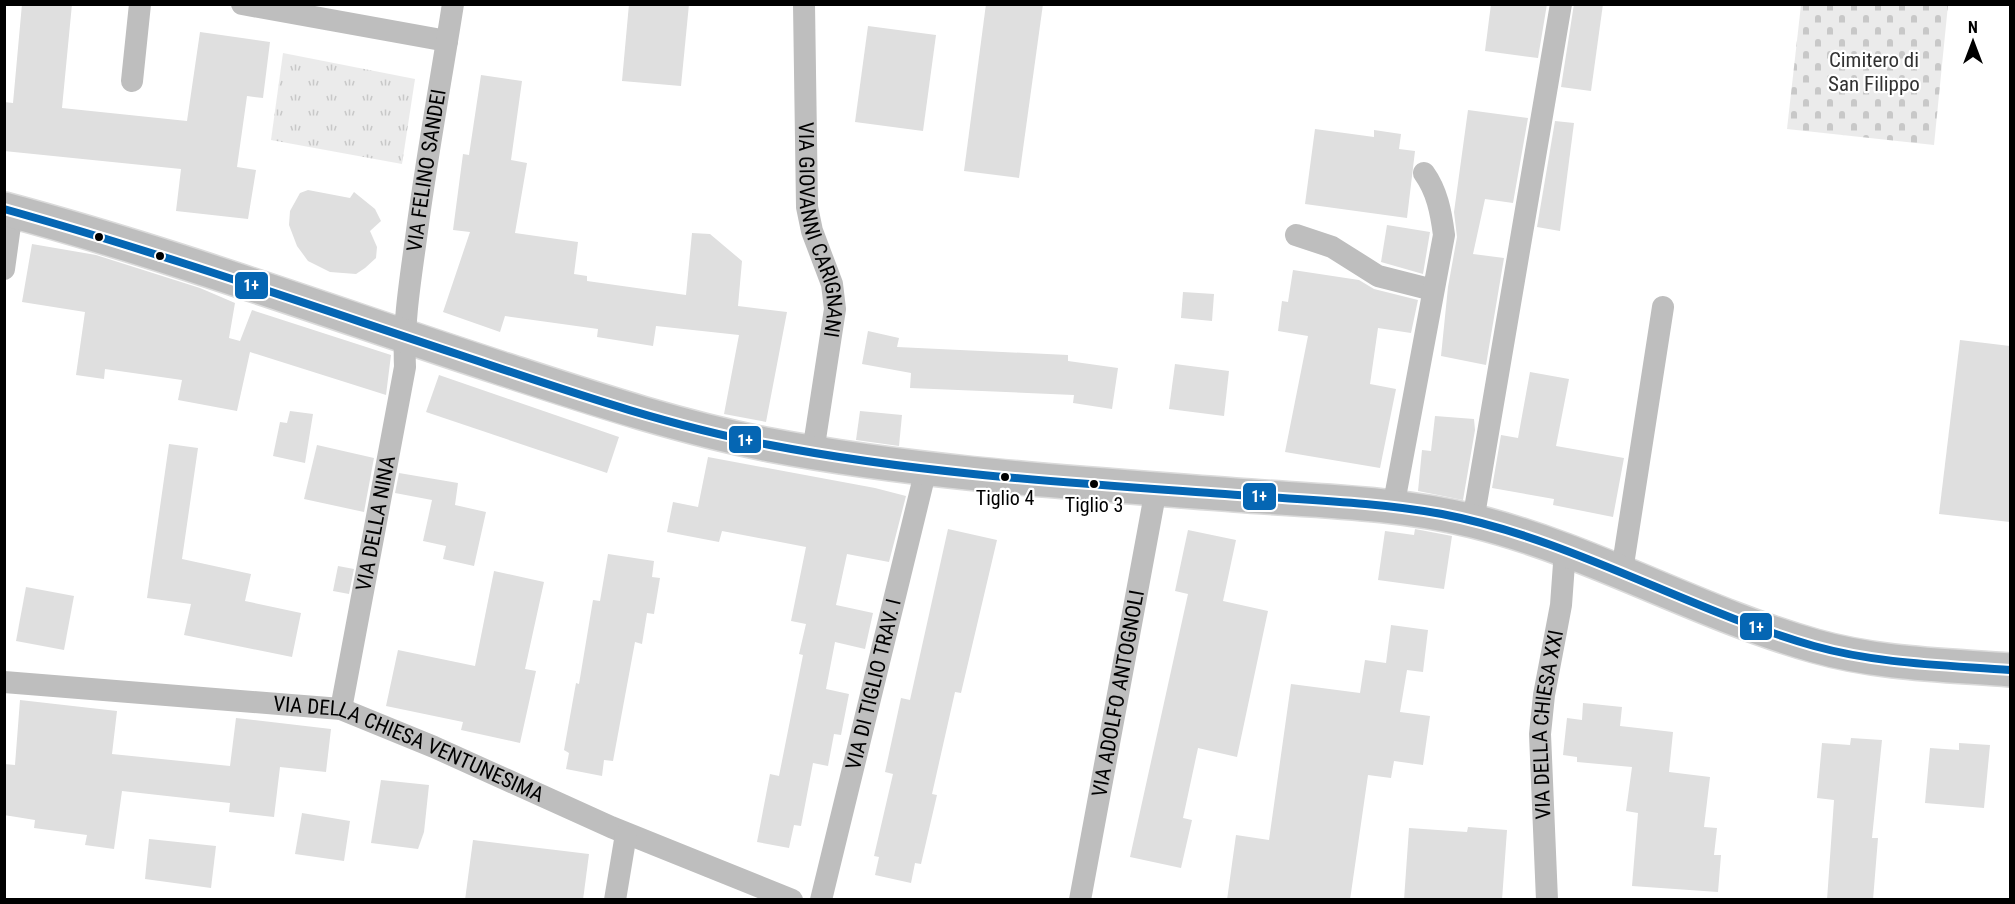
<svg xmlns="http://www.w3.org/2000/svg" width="2015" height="904" font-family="'Roboto Condensed',sans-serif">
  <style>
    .cemetery { fill: url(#cemetery-stones) }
    .park { fill: url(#park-tufts) }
    .building { fill: #dfdfdf }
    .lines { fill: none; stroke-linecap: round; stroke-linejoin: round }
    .primary-casing { stroke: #dbdbdb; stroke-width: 36 }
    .minor { stroke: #bebebe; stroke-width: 22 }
    .primary { stroke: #bebebe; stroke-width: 33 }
    .bus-1-casing { stroke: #fff; stroke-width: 12 }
    .bus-1 { stroke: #0566b3; stroke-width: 8 }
    .bus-dot { fill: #000; stroke: #fff; stroke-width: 2 }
    .labels { text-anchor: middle; stroke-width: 4.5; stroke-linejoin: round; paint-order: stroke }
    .bus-label { font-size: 20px; fill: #000; stroke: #fff }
    .park-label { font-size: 21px; fill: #323232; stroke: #fff }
    .street-label { font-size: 21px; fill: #000; stroke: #fff }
    .line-badge { stroke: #fff; stroke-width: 2 }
    .badge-label { font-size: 16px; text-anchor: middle; font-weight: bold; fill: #fff }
  </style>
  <defs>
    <pattern id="cemetery-stones" width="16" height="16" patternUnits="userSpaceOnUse" patternTransform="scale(1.5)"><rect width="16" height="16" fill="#ebebeb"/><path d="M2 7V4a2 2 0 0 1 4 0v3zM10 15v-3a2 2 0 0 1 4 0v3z" fill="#c8c8c8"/></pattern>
    <pattern id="park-tufts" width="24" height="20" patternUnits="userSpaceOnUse" patternTransform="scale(1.5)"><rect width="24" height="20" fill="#ebebeb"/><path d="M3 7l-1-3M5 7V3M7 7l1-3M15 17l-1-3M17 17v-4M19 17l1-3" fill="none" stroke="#c8c8c8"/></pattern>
  </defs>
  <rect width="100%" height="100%" fill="#fff"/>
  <path class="cemetery" d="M1801,5H1948L1934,145L1787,129Z"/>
  <path class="park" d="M283,53L415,79L402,164L271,140Z"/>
  <g class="building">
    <path d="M22,4H72L62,108L187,121L200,32L270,42L263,98L247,96L237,167L256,170L248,219L176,211L181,169L4,151V102L13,103Z"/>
    <path d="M629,4H689L681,86L622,81Z"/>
    <path d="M986,4H1043L1019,178L964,171Z"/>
    <path d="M1491,4H1547L1538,58L1485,51Z"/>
    <path d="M1574,4H1603L1591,91L1561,87Z"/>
    <path d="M868,26L936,35L923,131L855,122Z"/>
    <path d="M481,75L522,81L511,160L527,163L515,233L578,242L574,274L587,276V281L686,295L692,233L710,234L742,261L738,306L787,312L766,422L724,414L739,335L656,326L653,346L597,337L598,329L505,316L500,332L443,312L470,232L453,230L463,154L469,155Z"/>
    <path d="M1468,110L1528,118L1513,203L1485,199L1473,254L1504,258L1486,365L1441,356L1448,287L1457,237L1454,212Z"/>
    <path d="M1555,121L1574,123L1560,231L1537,227Z"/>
    <path d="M1315,129L1374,137V130L1401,134L1399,149L1415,151L1407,218L1305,204Z"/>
    <path d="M308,190L350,198L354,192L375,209L381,221L370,231L377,247L376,258L365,268L356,274L330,272L308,261L297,246L289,225L290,211L300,193Z"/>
    <path d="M1387,225L1430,232L1423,274L1381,262Z"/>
    <path d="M32,244L96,255L200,288L235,303L229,338L240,341L252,310L391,355L386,395L250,352L237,411L178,400L182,380L105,369L104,379L76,375L85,312L22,302Z"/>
    <path d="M1293,270L1359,280L1374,289L1418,300L1411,333L1378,328L1370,384L1396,389L1380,468L1285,452L1308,336L1278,331L1282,301L1288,302Z"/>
    <path d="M1183,292L1214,294L1212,321L1181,318Z"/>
    <path d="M868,331L899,338L897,347L1068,355V361L1118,368L1112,409L1073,403L1074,395L910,388L911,373L862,364Z"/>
    <path d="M1960,340L2010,346V522L1939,514Z"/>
    <path d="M1175,364L1229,371L1224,416L1169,409Z"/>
    <path d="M1530,372L1569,379L1556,446L1624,458L1613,517L1553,505L1554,499L1492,488L1501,435L1518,438Z"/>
    <path d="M439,375L619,437L607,473L426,412Z"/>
    <path d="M290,411L313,414L305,463L273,456L280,422L287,423Z"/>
    <path d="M860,411L902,415L899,446L856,440Z"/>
    <path d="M1435,416L1474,419L1475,430L1463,500L1418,491L1422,450L1431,451Z"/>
    <path d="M169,444L198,448L182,559L251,574L245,601L301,613L292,657L184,635L191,604L147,598Z"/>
    <path d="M317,445L374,458L364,512L304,499Z"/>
    <path d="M708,457L875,488L906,496L889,562L847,554L836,605L873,613L865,649L835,642L826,689L849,694L841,735L834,734L828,766L813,763L801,826L794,825L789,848L757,842L770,774L779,776L803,655L799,654L806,624L791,621L806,547L722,531L719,542L667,532L673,502L698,507Z"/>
    <path d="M399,473L458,483L455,505L486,512L474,566L443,559L446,546L423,541L432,500L395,493Z"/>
    <path d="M948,529L997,540L961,693L955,692L932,794L937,795L921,864L915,863L911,883L875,875L879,857L874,856L893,774L885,772L901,698L910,700Z"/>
    <path d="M1415,529L1452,536L1444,589L1378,580L1385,531L1414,535Z"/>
    <path d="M1188,530L1236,540L1223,601L1268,611L1237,757L1198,748L1183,818L1192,820L1181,868L1130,857L1188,594L1175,591Z"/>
    <path d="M608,554L654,561L652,577L660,578L654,614L647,613L642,644L635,642L613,761L604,760L602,776L566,769L569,753L564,750L576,683L579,684L593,600L600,601Z"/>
    <path d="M338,566L354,569L349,594L333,591Z"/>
    <path d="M494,571L544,582L525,669L536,671L520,743L461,730L463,722L386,706L398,650L475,666Z"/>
    <path d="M26,587L74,596L64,650L16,641Z"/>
    <path d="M1391,625L1428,630L1423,672L1407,670L1400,712L1430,716L1423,765L1394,761L1391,778L1368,775L1350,900H1227L1236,835L1269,840L1291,684L1360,693L1365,660L1386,663Z"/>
    <path d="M20,700L117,711L112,754L230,766L236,718L331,729L326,772L280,767L274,817L229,812L230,803L122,791L114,849L85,845L87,835L34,828L35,820L4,815V764L15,765Z"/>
    <path d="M1583,703L1622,707L1620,726L1673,732L1669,772L1710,777L1704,827L1717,828L1714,855H1721L1718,892L1632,886L1638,813L1626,811L1632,767L1577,762V757L1563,755L1567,718L1582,720Z"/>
    <path d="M1851,738L1882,740L1872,838H1878L1873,900H1827L1834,800L1817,798L1822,743L1850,745Z"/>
    <path d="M1959,743L1990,745L1984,808L1925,803L1930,748L1959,750Z"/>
    <path d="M381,780L429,785L424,832L418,849L371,843Z"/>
    <path d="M302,813L350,821L344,861L295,854Z"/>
    <path d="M1468,827L1507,830L1502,900H1404L1409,828L1467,832Z"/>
    <path d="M149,839L216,846L211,888L145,879Z"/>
    <path d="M473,840L589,854L583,900H465Z"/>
  </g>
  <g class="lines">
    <defs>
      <path id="primary" d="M4,209C172,254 335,314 500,368C589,397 678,427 770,445C923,474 1080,483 1235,495C1314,501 1396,502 1473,521C1591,550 1698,613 1815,646C1878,664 1945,665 2010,670"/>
    </defs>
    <use href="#primary" class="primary-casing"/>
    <g class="minor">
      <path d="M242,4L447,41"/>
      <path id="s1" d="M804,4L807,207L812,231L832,284L835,309L813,452"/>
      <path d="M132,81L140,4"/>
      <path d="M1296,235L1332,247L1378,276L1433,290"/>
      <path d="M4,269L12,211"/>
      <path d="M1393,508L1444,235C1441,212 1437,191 1424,173"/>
      <path d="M1473,521L1561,4"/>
      <path d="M1622,571L1663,307"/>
      <path id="s2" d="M4,682L341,709L434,747L611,827L792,900"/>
      <path id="s3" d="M341,709L405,367C403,321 411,276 417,231C427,155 441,80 453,4"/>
      <path d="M615,900L626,834"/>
      <path id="s4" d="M821,900L926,469"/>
      <path id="s5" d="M1080,900L1156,489"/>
      <path id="s6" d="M1547,900L1540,734L1544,695L1561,605L1565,550"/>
    </g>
    <use href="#primary" class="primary"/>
    <defs>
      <path id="bus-1" d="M4,209C158,252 309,305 460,355C562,389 664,425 770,445C920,474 1073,483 1225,494C1297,500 1370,501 1442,514C1572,539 1688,610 1814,646C1878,664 1945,665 2010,670"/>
    </defs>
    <use href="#bus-1" class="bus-1-casing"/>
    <use href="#bus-1" class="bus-1"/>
  </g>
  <g class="bus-dot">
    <circle cx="99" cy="237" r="5"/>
    <circle cx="160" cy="256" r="5"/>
    <circle cx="1005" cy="477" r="5"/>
    <circle cx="1094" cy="484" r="5"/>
  </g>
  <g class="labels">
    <g class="bus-label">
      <text x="1005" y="505">Tiglio 4</text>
      <text x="1094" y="512">Tiglio 3</text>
    </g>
    <g class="park-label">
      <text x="1874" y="67">Cimitero di<tspan x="1874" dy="24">San Filippo</tspan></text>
    </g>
    <g class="street-label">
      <text dy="7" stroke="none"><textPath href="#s3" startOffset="546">VIA FELINO SANDEI</textPath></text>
      <text dy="7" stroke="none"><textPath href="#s1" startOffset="228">VIA GIOVANNI CARIGNANI</textPath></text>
      <text dy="7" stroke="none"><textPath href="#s3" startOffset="189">VIA DELLA NINA</textPath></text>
      <text dy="7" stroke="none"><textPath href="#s4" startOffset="222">VIA DI TIGLIO TRAV. I</textPath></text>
      <text dy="7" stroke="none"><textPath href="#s5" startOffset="210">VIA ADOLFO ANTOGNOLI</textPath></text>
      <text dy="7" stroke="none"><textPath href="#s6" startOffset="176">VIA DELLA CHIESA XXI</textPath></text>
      <text dy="7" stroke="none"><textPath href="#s2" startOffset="414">VIA DELLA CHIESA VENTUNESIMA</textPath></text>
    </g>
  </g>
  <g class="line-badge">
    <rect x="234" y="271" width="35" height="29" rx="6" fill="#0566b3"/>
    <rect x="728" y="425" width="34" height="29" rx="6" fill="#0566b3"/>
    <rect x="1242" y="482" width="35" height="29" rx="6" fill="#0566b3"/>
    <rect x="1739" y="612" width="34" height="29" rx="6" fill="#0566b3"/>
  </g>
  <g class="badge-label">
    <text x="251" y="291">1+</text>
    <text x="745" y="446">1+</text>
    <text x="1259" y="502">1+</text>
    <text x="1756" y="633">1+</text>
  </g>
  <rect width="2015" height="904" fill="none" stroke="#000000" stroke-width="12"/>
  <g transform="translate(1973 42)" stroke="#ffffff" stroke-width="4.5" paint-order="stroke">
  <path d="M0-4.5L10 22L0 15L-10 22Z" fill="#000000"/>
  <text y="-9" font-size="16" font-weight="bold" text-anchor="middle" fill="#000000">N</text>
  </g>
</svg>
